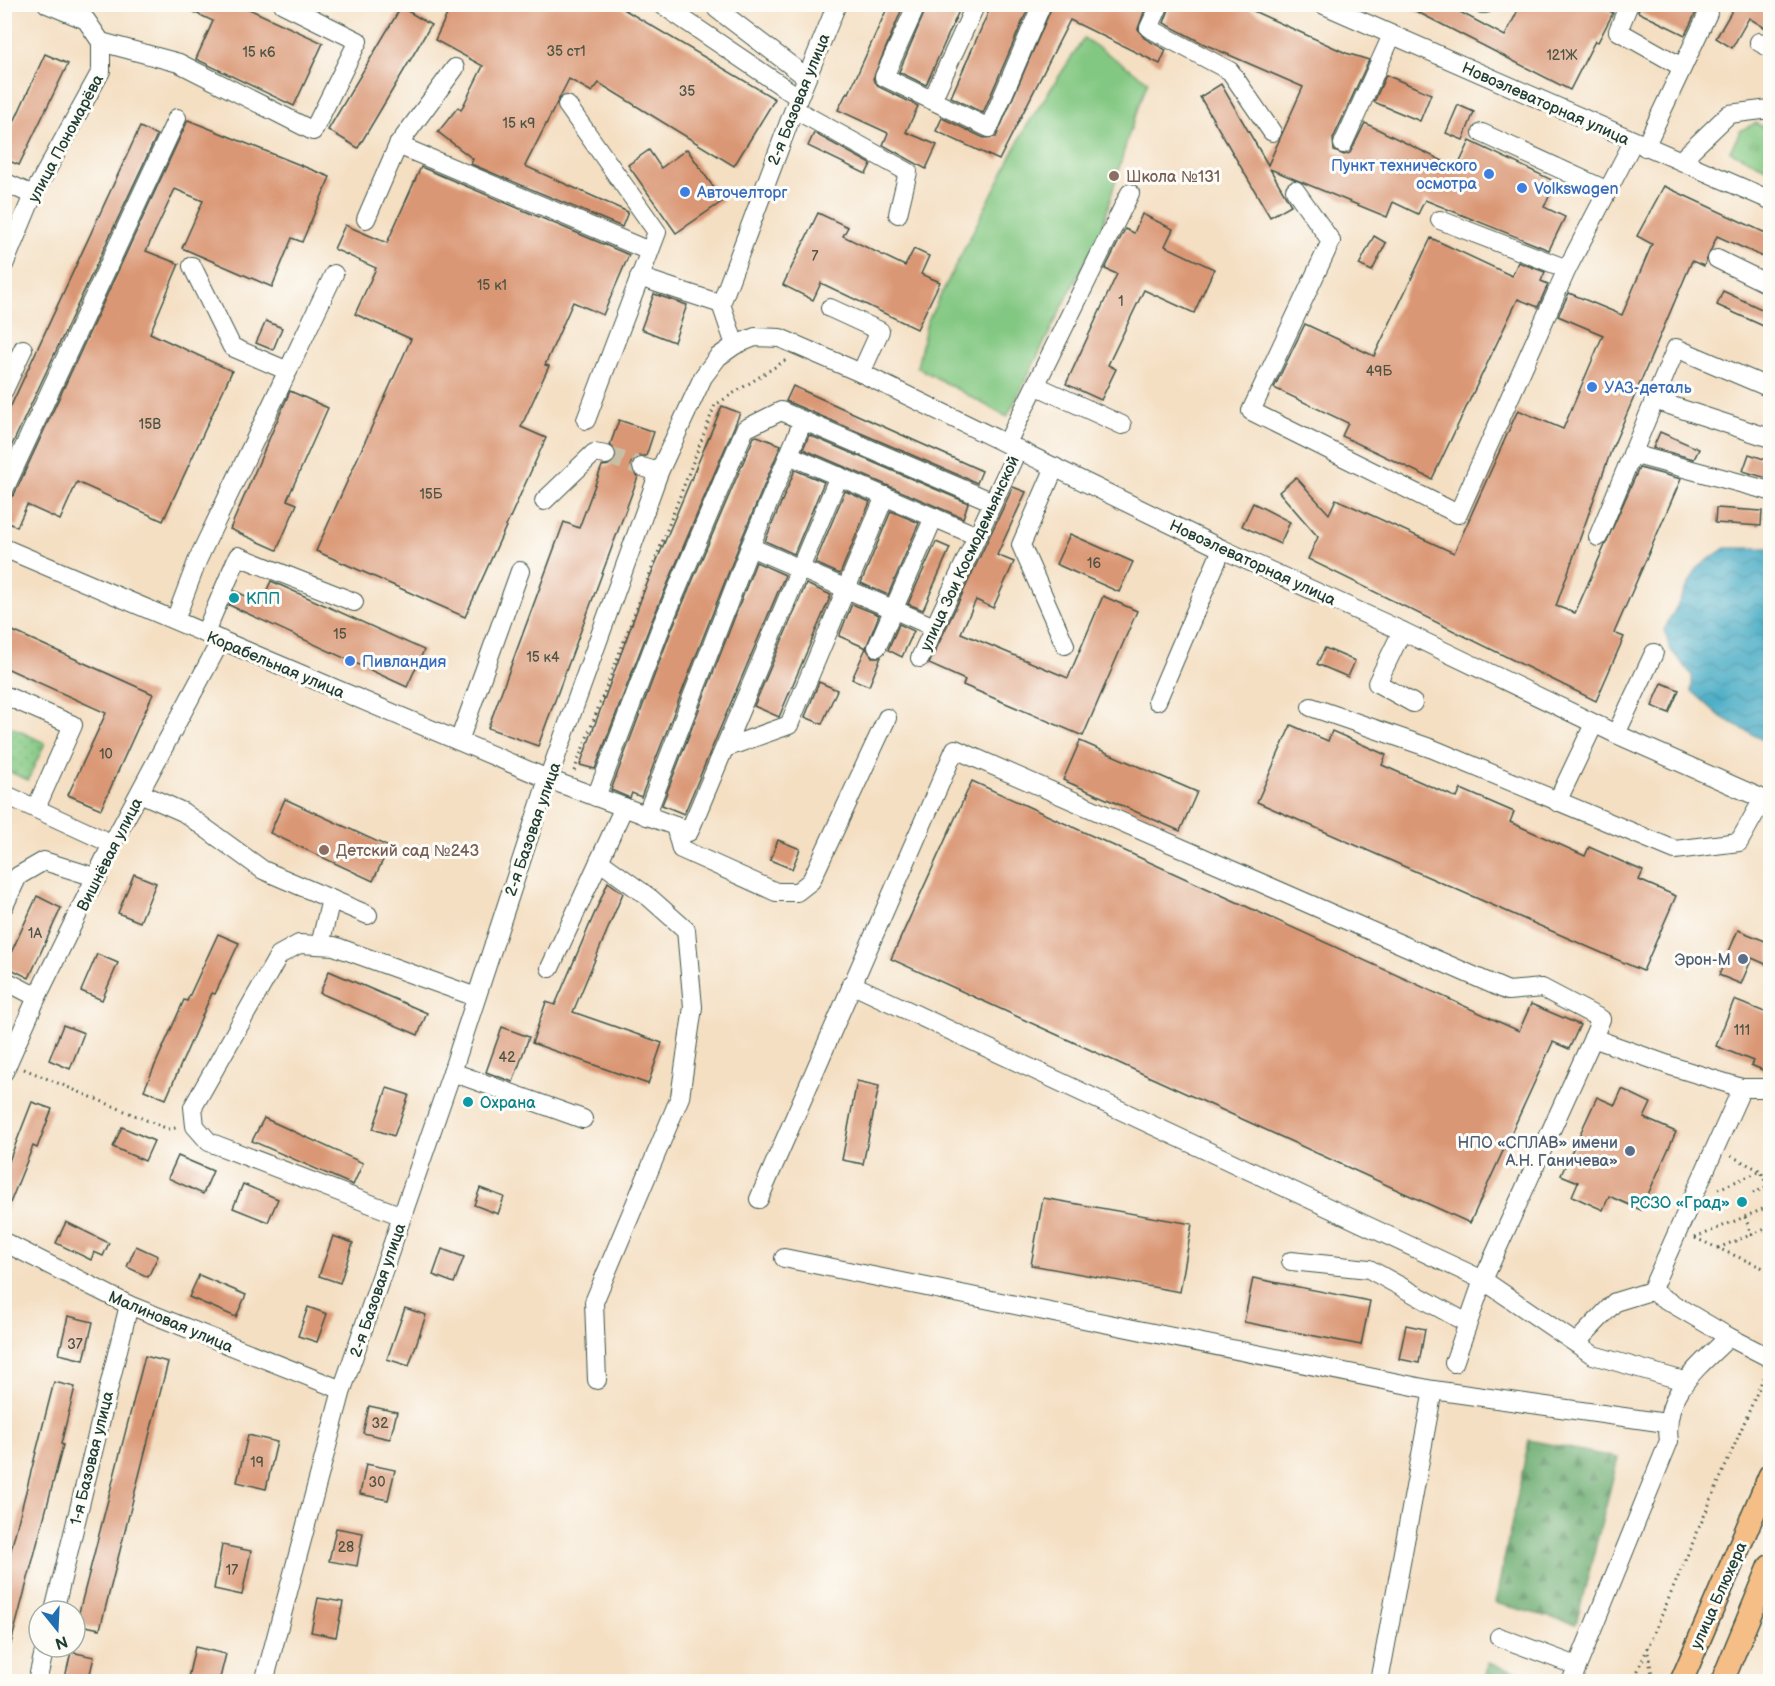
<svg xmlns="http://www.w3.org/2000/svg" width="1775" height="1686" font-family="'Balsamiq Sans',sans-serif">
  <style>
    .grass { fill: url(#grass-tufts); stroke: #51825b; stroke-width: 1.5 }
    .forest { fill: url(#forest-firs); stroke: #447452; stroke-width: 1.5 }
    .park { fill: url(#park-dots); stroke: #51825b; stroke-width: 1.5 }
    .pitch { fill: #83c882; stroke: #51825b; stroke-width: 1.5 }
    .water { fill: url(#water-waves); stroke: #32747c; stroke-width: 1.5 }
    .building { fill: #da9774 }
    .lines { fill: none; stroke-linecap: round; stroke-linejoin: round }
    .minor-tunnel { stroke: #c9bfa6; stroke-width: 18; stroke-dasharray: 18 9; stroke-linecap: butt }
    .minor-casing { stroke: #3f5549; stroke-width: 20 }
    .major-casing { stroke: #3f5549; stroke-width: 25 }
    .path { stroke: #3f5549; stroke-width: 3; stroke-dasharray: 1.5 4.5; stroke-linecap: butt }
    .minor { stroke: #fff; stroke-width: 18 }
    .major { stroke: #f6be87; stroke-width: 22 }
    .shop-dot { fill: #3f7fe0; stroke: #fdfcf7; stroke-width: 2 }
    .education-dot { fill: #8d6e63; stroke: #fdfcf7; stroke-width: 2 }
    .culture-dot { fill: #0f9aa8; stroke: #fdfcf7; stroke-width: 2 }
    .service-dot { fill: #5c6f8a; stroke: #fdfcf7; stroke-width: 2 }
    .labels { text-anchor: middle; stroke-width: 6; stroke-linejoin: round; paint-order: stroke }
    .number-label { font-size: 14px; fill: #4e5444 }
    .street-label { font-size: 16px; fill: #1f3d34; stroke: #fdfcf7 }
    .shop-label { font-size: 16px; fill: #366cbe; stroke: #fdfcf7; text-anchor: start }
    .education-label { font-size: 16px; fill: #785e54; stroke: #fdfcf7; text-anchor: start }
    .culture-label { font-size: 16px; fill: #0d838f; stroke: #fdfcf7; text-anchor: start }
    .service-label { font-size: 16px; fill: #4e5e75; stroke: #fdfcf7; text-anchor: end }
  </style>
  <defs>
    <pattern id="grass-tufts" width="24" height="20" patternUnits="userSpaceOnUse" patternTransform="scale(1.5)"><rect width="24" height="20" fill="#83c882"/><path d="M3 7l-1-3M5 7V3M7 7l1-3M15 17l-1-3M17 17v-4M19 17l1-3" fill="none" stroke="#6ba46b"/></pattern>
    <pattern id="forest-firs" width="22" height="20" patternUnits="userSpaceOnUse" patternTransform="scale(1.5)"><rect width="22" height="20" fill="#6aac70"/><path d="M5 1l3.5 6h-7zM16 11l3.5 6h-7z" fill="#578d5d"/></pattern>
    <pattern id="park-dots" width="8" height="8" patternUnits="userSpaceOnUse" patternTransform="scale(1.5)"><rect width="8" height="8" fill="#83c882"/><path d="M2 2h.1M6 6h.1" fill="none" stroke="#6ba46b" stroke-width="1.8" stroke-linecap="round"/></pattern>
    <pattern id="water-waves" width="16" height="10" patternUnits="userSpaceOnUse" patternTransform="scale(1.5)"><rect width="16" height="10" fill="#44aac4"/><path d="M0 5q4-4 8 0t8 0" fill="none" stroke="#388ca0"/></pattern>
  </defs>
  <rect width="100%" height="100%" fill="#fdfcf7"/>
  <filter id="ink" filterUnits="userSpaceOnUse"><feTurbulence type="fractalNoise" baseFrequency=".0167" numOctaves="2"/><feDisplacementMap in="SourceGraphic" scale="12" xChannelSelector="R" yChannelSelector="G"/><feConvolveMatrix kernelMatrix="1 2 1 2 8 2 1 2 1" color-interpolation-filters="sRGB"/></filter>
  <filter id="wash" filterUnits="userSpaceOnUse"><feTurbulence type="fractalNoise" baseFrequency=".008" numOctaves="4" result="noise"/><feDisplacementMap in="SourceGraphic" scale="24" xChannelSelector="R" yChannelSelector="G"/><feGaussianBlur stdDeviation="1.35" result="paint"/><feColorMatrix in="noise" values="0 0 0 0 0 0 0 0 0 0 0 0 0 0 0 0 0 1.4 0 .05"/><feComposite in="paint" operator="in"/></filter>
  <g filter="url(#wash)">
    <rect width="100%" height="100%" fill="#f4dfc3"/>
    <path class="grass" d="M1756,123L1770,131V170L1730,151L1741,130Z"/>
    <g class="forest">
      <path d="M1529,1440L1618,1458L1576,1624L1495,1603Z"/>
      <path d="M1488,1663L1544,1679V1681H1485Z"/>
    </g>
    <path class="park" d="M5,724L45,743L28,780L5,770Z"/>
    <path class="pitch" d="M1084,38L1148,81L1128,137L1102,228L1007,417L917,367L927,322L1026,127Z"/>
    <path class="water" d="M1725,548H1770V744L1721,717L1692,691V675L1671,650L1664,630L1698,567Z"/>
    <g id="blocks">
      <g class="building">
        <path d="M177,4H238L323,43L294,106L196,59L213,21Z"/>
        <path d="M452,4H615L775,99L734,166L599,83L592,92L569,79L525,166L628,212L622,227L471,164L473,159L438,132L458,107L461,110L483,66L435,40Z"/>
        <path d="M889,4H904L873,79L879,87L918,106L906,132L937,145L926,169L883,145L888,133L838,110L847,92L849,93Z"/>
        <path d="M928,4H962L926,85L899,72Z"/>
        <path d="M992,4H1030L983,113L951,97Z"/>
        <path d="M1053,4H1147L1138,29L1144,38L1166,50L1160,64L1070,20L999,160L936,131L942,118L984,138L996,137Z"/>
        <path d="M1171,4H1238L1346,53L1369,60L1333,139L1334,151L1344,155L1350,153L1365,123L1457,168L1470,141L1556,182L1544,207L1565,217L1549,250L1425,200L1418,214L1393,202L1387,217L1270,169L1291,205L1270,217L1200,97L1221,84L1268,165L1303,87L1204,44L1164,23Z"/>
        <path d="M1402,4H1445L1505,36L1521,4H1597L1613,13L1598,42L1595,41L1570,90Z"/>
        <path d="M1640,4H1697V10L1685,35L1638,12Z"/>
        <path d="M1726,4H1759L1770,11V31L1749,18L1732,48L1716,38L1733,9Z"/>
        <path d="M401,7L431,25L358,148L328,130Z"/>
        <path d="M45,54L68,64L19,165L4,159V144Z"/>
        <path d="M1386,75L1431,94L1420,121L1374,102Z"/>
        <path d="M1458,105L1474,112L1463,140L1446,133Z"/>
        <path d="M188,120L330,177L302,242L292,238L272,287L182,248L203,201L175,189L146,251L179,264L150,333L232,371L163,521L77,482L60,520L27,505L17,527L4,521V501L14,495Z"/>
        <path d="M140,127L157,135L4,462V421Z"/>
        <path d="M814,133L871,164L866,174L808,146Z"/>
        <path d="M687,149L723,201L676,233L628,165L649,150L661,168Z"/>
        <path d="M421,167L629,255L603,315L573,302L545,365L549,366L521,427L546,438L465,617L316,551L411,339L355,314L376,268L334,249L345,225L387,243Z"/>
        <path d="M1664,186L1770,235V260L1717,236L1704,266L1692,261L1611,451L1556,606L1575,613L1639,468L1681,479L1614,633L1624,637L1596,701L1308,559L1318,537L1279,492L1296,477L1329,514L1336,499L1454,553L1518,410L1563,429L1603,335L1558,316L1569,293L1622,315L1652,244L1637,236Z"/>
        <path d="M818,213L848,227L843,236L905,266L914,249L929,256L921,274L940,282L917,329L821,283L813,300L783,285Z"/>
        <path d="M1142,214L1173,229L1165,246L1214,269L1194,313L1144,290L1108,365L1116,369L1101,400L1066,384L1117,274L1105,269L1125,229L1134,233Z"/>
        <path d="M1374,236L1386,243L1372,271L1359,265Z"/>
        <path d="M1431,238L1512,276L1518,262L1545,272L1541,281L1548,284L1538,307L1518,299L1432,479L1342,436L1348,423L1274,388L1305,324L1374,356Z"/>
        <path d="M1723,291L1770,313V329L1717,305Z"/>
        <path d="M654,294L687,305L674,342L641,329Z"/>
        <path d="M266,321L282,328L273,350L256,343Z"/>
        <path d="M793,386L982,471L977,483L786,401Z"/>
        <path d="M290,391L328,408L287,500L297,504L277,550L230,529Z"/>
        <path d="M722,406L740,413L651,623L595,769L580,765L644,591Z"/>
        <path d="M619,420L654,432L646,456H639L631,463V470L638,477L538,746L488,728L564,522L579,528L602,466L610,465L617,457L616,451L610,445Z"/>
        <path d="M1660,432L1699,449L1694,459L1653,448Z"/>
        <path d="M809,435L968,503L963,518L803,449Z"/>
        <path d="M757,436L781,445L740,543L641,797L632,793L630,798L611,790L671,631L754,437Z"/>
        <path d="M1749,454L1770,461V479L1743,471Z"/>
        <path d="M795,470L824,482L794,554L765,541Z"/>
        <path d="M1013,487L1026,492L997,555L1014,562L993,608L976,600L961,633L1068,678L1103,596L1137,611L1083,736L963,685L965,680L929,664Z"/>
        <path d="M845,491L870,502L840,574L815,563Z"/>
        <path d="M1253,503L1290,522L1280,544L1242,526Z"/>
        <path d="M1716,508L1762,511L1761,526L1715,523Z"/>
        <path d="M891,511L919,523L888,595L861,583Z"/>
        <path d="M1070,534L1133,562L1119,592L1056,564Z"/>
        <path d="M936,542L950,548L923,610L908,604Z"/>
        <path d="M756,562L785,575L684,814L662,805Z"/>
        <path d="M271,581L424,650L407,687L229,605L235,591L261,603Z"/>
        <path d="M806,584L831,595L779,717L754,706Z"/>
        <path d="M852,604L879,615L866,648L872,657H881L869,686L852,679L866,648L839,636Z"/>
        <path d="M899,624L914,631L902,657L888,650Z"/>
        <path d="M4,627L153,694L101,809L68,795L106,713L4,667Z"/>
        <path d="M1325,648L1355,661L1348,677L1317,664Z"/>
        <path d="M819,682L837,690L822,724L805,717Z"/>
        <path d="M1662,683L1679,690L1669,713L1652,706Z"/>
        <path d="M1291,725L1328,741L1332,731L1386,755L1382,765L1457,798L1461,789L1514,812L1510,822L1585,856L1589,847L1643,871L1639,880L1676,896L1643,971L1257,802Z"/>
        <path d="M1080,741L1197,792L1180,831L1063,780Z"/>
        <path d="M972,781L1519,1031L1531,1004L1580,1025L1569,1049L1553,1042L1470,1223L891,959Z"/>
        <path d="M285,799L389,847L373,881L270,833Z"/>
        <path d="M778,840L800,849L792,869L770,860Z"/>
        <path d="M134,874L156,883L140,922L118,913Z"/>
        <path d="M608,882L623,893L573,1012L662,1043L648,1084L532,1043L546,1002L555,1005Z"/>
        <path d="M37,896L61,908L29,978L5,966Z"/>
        <path d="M1738,930L1770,943V966L1752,958L1741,984L1719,975Z"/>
        <path d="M218,934L239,943L215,994L212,993L166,1099L144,1090L184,1000L187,1001Z"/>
        <path d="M97,954L118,963L102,1000L81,991Z"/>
        <path d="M329,971L427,1013L418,1035L320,993Z"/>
        <path d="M1734,1000L1770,1014V1073L1751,1065L1753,1061L1716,1046Z"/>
        <path d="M63,1025L84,1033L70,1069L49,1060Z"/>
        <path d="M502,1027L529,1037L513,1082L486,1072Z"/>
        <path d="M857,1081L879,1086L863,1164L842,1160Z"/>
        <path d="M387,1088L409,1095L394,1136L373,1129Z"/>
        <path d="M1622,1089L1651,1103L1644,1118L1676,1132L1641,1210L1609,1196L1603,1210L1572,1196L1578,1182L1561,1175L1597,1097L1615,1105Z"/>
        <path d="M32,1102L52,1109L37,1148L33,1146L4,1218V1159L9,1161Z"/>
        <path d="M264,1118L363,1163L353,1185L252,1141Z"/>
        <path d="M122,1127L154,1141L145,1161L113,1147Z"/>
        <path d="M178,1156L213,1171L203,1194L168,1178Z"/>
        <path d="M243,1184L278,1199L268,1222L233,1208Z"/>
        <path d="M480,1188L504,1197L498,1214L474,1205Z"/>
        <path d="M1043,1198L1192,1224L1180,1292L1031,1265Z"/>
        <path d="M66,1222L109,1243L103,1256L94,1252L91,1260L56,1243Z"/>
        <path d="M333,1236L353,1243L340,1283L319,1276Z"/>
        <path d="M136,1246L158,1256L148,1277L127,1267Z"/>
        <path d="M442,1249L464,1257L454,1283L433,1275Z"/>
        <path d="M199,1275L246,1295L236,1317L189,1297Z"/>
        <path d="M1253,1278L1370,1301L1361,1345L1244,1322Z"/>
        <path d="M308,1307L327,1314L317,1342L298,1336Z"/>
        <path d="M405,1308L426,1315L409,1366L387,1359Z"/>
        <path d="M68,1316L93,1322L84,1360L59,1354Z"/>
        <path d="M1406,1325L1425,1329L1419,1363L1399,1359Z"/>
        <path d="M145,1356L168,1362L100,1629L76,1624Z"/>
        <path d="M54,1382L75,1387L61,1444L63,1445L10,1647L4,1646V1577Z"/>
        <path d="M369,1406L397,1412L390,1439L363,1433Z"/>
        <path d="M248,1435L277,1442L266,1489L237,1482Z"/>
        <path d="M366,1464L395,1470L388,1500L360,1494Z"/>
        <path d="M336,1528L363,1533L357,1566L329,1561Z"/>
        <path d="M222,1545L251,1551L242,1595L214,1589Z"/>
        <path d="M318,1598L343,1602L336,1637L311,1632Z"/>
        <path d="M195,1647L226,1654L219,1682H187Z"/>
        <path d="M71,1652L94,1657L88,1682H64Z"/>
      </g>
    </g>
  </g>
  <g filter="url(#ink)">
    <use href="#blocks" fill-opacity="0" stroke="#3f5549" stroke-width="1.5"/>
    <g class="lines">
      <path class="minor-tunnel" d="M606,455L642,467"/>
      <defs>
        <g id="minor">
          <path d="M47,4L86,20L101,42"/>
          <path d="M661,4L798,97"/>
          <path d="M719,4L717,9L806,77"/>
          <path d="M917,4L884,77L989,128L1042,4"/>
          <path d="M1160,4L1149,28L1230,71L1272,132"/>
          <path d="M1322,4L1770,200"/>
          <path d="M1481,4H1486"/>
          <path d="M1629,4L1618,31L1682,67"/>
          <path d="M101,42L179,63L313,131L358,41L283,4"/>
          <path d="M1759,42L1770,48"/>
          <path d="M932,100L976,4"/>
          <path d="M567,105L657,232L586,420"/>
          <path d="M794,109L908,172L898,214"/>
          <path d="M1482,133L1608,191"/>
          <path d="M1343,144L1392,35"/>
          <path d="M398,145L649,251"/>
          <path d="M1645,147L1708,13V4"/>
          <path d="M1681,160L1729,114L1770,109"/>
          <path d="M4,182L33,195"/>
          <path d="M1295,190L1331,241L1251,411L1458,514L1567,269"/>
          <path d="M366,219L398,145L455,68"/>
          <path d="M1440,220L1567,269L1633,142"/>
          <path d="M1717,259L1770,285"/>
          <path d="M4,265L33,195L101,71V42"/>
          <path d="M192,266L232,347L288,371"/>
          <path d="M639,277L721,304"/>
          <path d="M830,308L880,331L861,373"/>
          <path d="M735,345L721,304L794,109L837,4"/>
          <path d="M1037,386L1122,425"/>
          <path d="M4,390L23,349"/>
          <path d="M1654,400L1770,438"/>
          <path d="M1007,443L1130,193"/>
          <path d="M1632,454L1770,491"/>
          <path d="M789,455L977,536"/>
          <path d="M642,467L659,472"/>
          <path d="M1055,467L1021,545L1065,645"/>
          <path d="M4,490L177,118"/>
          <path d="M544,501L594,453L606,455"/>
          <path d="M1598,537L1676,348L1770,388"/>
          <path d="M750,547L934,627"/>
          <path d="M4,548L548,779L675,826L681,849L776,892H797L811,881L887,718"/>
          <path d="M175,620L198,559L334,274"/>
          <path d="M1402,631L1377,683L1413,703"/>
          <path d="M205,633L238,556L354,602"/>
          <path d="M877,647L934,517"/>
          <path d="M920,658L1018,449"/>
          <path d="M4,695L73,725L36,808"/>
          <path d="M1157,701L1222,549"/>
          <path d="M1311,707L1433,749L1675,850L1739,842L1763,799"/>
          <path d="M1616,734L1654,653"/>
          <path d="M459,741L520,571"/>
          <path d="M725,748L789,725L885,496"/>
          <path d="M140,793L183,812L263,870L368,915"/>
          <path d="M4,794L112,844"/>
          <path d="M596,797L661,627L745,429L781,411L993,502"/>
          <path d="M1557,802L1594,724"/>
          <path d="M646,816L750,547L803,421"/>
          <path d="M675,826L689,832L839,476"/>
          <path d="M4,906L18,876L44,861L98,878"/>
          <path d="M320,945L331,899"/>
          <path d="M550,968L624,807"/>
          <path d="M4,980L37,997"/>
          <path d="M851,984L1483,1280L1593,1355L1684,1381"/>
          <path d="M4,1072L37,997L112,844L221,640"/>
          <path d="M452,1072L583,1119"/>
          <path d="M759,1199L955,749L1508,991L1542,988L1601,1019L1593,1038L1674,1067L1742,1088"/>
          <path d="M402,1216L209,1142L195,1126L193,1107L279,955L299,944L334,946L476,997"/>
          <path d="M4,1242L129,1305L342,1390"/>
          <path d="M784,1258L1433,1390L1666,1423"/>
          <path d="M1291,1261L1369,1269L1467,1323"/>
          <path d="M1729,1337L1651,1291L1742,1088H1770"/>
          <path d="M1576,1343L1615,1302L1651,1291"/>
          <path d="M1454,1363L1483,1280L1593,1038"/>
          <path d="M597,1380L594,1302L680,1097L693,1007L686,930L650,898L599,861"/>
          <path d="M54,1611L129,1305"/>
          <path d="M1499,1637L1577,1666"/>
          <path d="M37,1682L45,1647"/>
          <path d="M264,1682L342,1390L452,1072L548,779L659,472L703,377L718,357L735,345L755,337L780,338L861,373L1222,549L1402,631L1616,734L1770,802"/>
          <path d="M1379,1682L1433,1390"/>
          <path d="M1571,1682L1669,1441C1662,1394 1698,1367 1729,1337L1770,1358"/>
        </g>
        <g id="major">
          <path d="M1681,1682L1770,1475"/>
          <path d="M1722,1682L1770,1566"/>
        </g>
      </defs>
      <use href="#minor" class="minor-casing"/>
      <use href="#major" class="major-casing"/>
      <g class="path">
        <path d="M574,771L715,405L786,360"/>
        <path d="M24,1069L168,1129L176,1128"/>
        <path d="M1731,1156L1761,1171L1770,1194"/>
        <path d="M1718,1189L1761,1171"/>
        <path d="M1753,1193L1767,1187"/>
        <path d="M1745,1217L1752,1235"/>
        <path d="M1695,1238L1770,1271"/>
        <path d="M1695,1238L1770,1206"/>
        <path d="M1718,1248L1770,1227"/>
        <path d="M1647,1647L1652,1675L1650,1682"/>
        <path d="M1633,1682L1765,1374"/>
      </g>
      <use href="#minor" class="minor"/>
      <use href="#major" class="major"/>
    </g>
  </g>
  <g class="shop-dot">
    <circle cx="1489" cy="174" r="6"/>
    <circle cx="1522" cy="188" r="6"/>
    <circle cx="685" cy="192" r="6"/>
    <circle cx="1592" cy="387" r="6"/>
    <circle cx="350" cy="661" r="6"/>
  </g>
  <g class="education-dot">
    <circle cx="1114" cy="176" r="6"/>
    <circle cx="324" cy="850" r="6"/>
  </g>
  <g class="culture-dot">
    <circle cx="234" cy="598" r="6"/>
    <circle cx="468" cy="1102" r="6"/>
    <circle cx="1742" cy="1202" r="6"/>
  </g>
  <g class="service-dot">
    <circle cx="1743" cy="959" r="6"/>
    <circle cx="1630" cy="1151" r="6"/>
  </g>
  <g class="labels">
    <g class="number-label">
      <text x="566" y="56">35 ст1</text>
      <text x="259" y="57">15 к6</text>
      <text x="1562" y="60">121Ж</text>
      <text x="687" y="96">35</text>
      <text x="519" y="128">15 к9</text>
      <text x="815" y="261">7</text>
      <text x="492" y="290">15 к1</text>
      <text x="1121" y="306">1</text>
      <text x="1379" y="376">49Б</text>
      <text x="150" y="429">15В</text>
      <text x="431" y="499">15Б</text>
      <text x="1094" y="568">16</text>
      <text x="340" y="639">15</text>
      <text x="543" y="662">15 к4</text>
      <text x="106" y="759">10</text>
      <text x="35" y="938">1А</text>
      <text x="1742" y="1035">111</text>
      <text x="507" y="1062">42</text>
      <text x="75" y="1349">37</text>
      <text x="380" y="1428">32</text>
      <text x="257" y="1467">19</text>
      <text x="377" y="1487">30</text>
      <text x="346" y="1552">28</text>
      <text x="232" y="1575">17</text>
    </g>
    <g class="street-label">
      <text transform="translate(798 99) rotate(-68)" y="6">2-я Базовая улица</text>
      <text transform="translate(1546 103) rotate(24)" y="6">Новоэлеваторная улица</text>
      <text transform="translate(65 138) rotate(-62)" y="6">улица Пономарёва</text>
      <text transform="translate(969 553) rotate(-65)" y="6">улица Зои Космодемьянской</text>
      <text transform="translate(1253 562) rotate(25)" y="6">Новоэлеваторная улица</text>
      <text transform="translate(276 664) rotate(23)" y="6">Корабельная улица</text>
      <text transform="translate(532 829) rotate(-71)" y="6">2-я Базовая улица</text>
      <text transform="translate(109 854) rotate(-63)" y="6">Вишнёвая улица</text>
      <text transform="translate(377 1290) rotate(-71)" y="6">2-я Базовая улица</text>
      <text transform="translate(171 1321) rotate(23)" y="6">Малиновая улица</text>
      <text transform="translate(91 1458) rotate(-76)" y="6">1-я Базовая улица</text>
      <text transform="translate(1718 1595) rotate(-66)" y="6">улица Блюхера</text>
    </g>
    <g class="shop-label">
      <text x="1477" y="171" text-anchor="end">Пункт технического<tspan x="1477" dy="18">осмотра</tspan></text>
      <text x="1534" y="194">Volkswagen</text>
      <text x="697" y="198">Авточелторг</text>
      <text x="1604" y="393">УАЗ-деталь</text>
      <text x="362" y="667">Пивландия</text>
    </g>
    <g class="education-label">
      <text x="1126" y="182">Школа №131</text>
      <text x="336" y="856">Детский сад №243</text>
    </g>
    <g class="culture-label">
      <text x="246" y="604">КПП</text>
      <text x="480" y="1108">Охрана</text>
      <text x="1730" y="1208" text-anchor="end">РСЗО «Град»</text>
    </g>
    <g class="service-label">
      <text x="1731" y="965">Эрон-М</text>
      <text x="1618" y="1148">НПО «СПЛАВ» имени<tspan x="1618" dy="18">А.Н. Ганичева»</tspan></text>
    </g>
  </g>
  <rect width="1775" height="1686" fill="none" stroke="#fdfcf7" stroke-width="24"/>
  <g transform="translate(57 1629) rotate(162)"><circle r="28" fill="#fdfcf7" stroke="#a4b0a9" stroke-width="1.5"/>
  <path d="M0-4.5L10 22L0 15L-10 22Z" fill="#1f6fb2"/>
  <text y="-9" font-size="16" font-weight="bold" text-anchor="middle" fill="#1f3d34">N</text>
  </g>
</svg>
